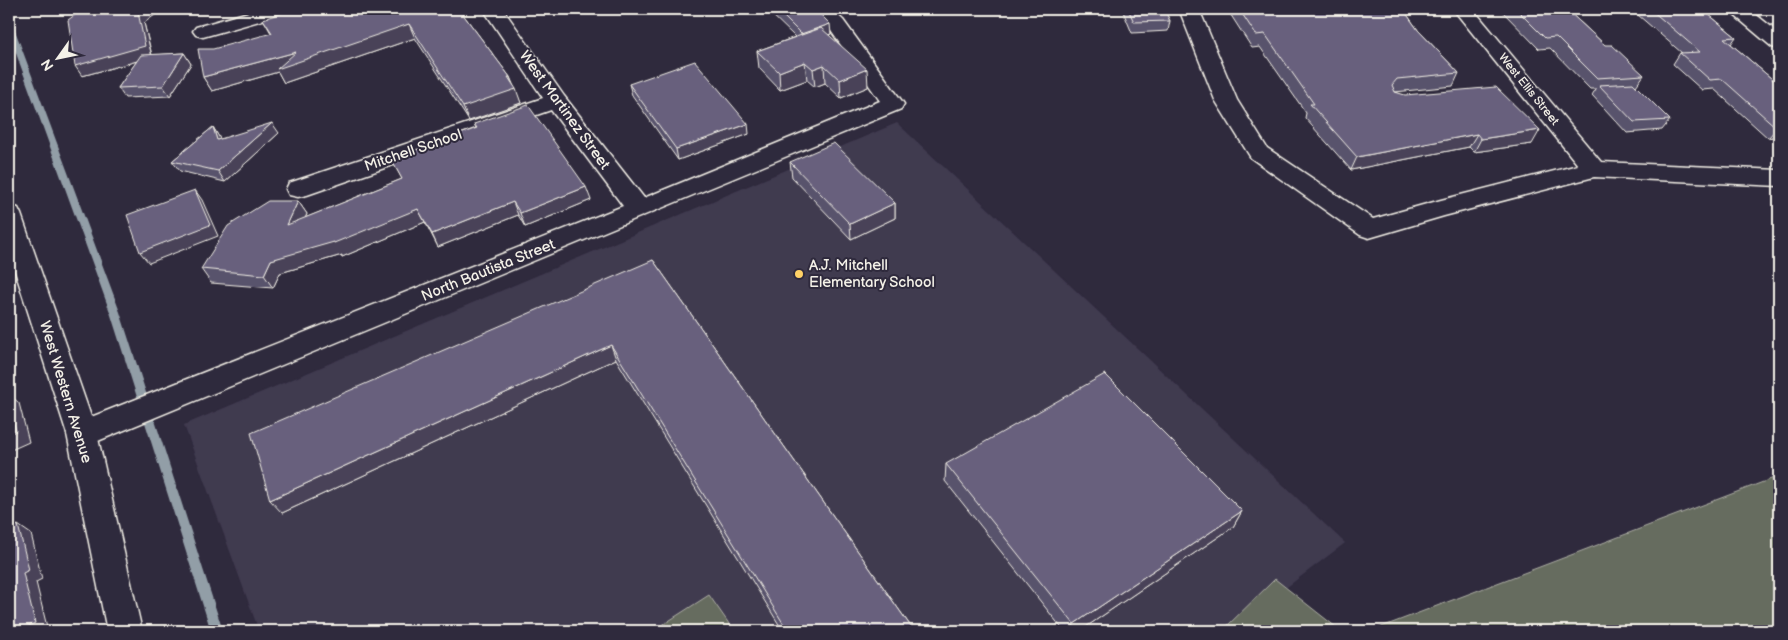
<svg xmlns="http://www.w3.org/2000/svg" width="1788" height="640" font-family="'Balsamiq Sans',sans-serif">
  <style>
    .built { fill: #403a50 }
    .green { fill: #666c5f; stroke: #adaea4 }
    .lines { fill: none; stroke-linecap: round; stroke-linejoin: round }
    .stream { fill: #929ea7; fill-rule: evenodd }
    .street-casing { stroke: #f4f1e8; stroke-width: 3 }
    .secondary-casing { stroke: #f4f1e8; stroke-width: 3 }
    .street { fill: #2f2a3d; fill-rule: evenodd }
    .secondary { fill: #2f2a3d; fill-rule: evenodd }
    .wall { fill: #59536c; stroke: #f4f1e8 }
    .shaded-wall { fill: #484358; stroke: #f4f1e8 }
    .building { fill: #67607d; stroke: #f4f1e8 }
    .poi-dot { fill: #ffd166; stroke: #2f2a3d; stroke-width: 2 }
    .labels { text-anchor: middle; stroke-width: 4; stroke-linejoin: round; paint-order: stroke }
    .far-street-label { font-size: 12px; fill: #f4f1e8; stroke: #2f2a3d }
    .street-label { font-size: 15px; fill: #f4f1e8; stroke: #2f2a3d }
    .poi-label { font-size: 15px; fill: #f4f1e8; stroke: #2f2a3d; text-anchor: start }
  </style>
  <rect width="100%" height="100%" fill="#2f2a3d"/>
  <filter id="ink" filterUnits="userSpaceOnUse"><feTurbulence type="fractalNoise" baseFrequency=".02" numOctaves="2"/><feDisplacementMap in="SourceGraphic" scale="10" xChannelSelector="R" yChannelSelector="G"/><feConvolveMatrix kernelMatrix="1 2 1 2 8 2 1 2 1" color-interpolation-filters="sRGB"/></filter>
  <g filter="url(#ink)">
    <path class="built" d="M897,123L1345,543L1229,631H259L184,425Z"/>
    <g class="green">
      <path d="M1779,476V631H1371Z"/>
      <path d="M1275,579L1341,631H1222Z"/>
      <path d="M709,595L734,631H653Z"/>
    </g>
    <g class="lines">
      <path class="stream" d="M9,23L13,25L120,312L223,631H211L110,312L9,34Z"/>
      <defs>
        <g id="street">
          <path d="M259,9H290L287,13L203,37L196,35L193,31L196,27Z"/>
          <path d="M483,9H503L564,96L644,198L880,101L829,28L810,9H831L843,20L904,104L901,109L93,443L82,447L71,443L67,434L71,425L623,206L551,110L307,195L298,197L289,195L286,189L289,183L543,98Z"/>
          <path d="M1179,9H1199L1237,100L1267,148L1373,219L1441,200L1578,165L1453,9H1473L1601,162L1779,170V186L1594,177L1444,216L1369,238L1360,235L1251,158L1215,100Z"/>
          <path d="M1727,9H1749L1779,33V49L1772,47Z"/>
        </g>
        <path id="secondary" d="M9,205L18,208L21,214L97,434L142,631H107L67,434L9,252Z"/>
      </defs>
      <use href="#street" class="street-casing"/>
      <use href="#secondary" class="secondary-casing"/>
      <use href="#street" class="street"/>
      <use href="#secondary" class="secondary"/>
    </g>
    <g class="wall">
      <path d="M459,9L510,77L521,103L469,121L415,38L284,83L278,72L212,91L203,77L271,33L263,19Z"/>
      <path d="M766,9H815L831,34L829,35L868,87L841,98L825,83L815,87L807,80L780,90L759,68L757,51L795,37Z"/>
      <path d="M1122,9H1164L1170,21L1168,31L1132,33Z"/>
      <path d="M1227,9H1403L1418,30L1459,73L1453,86L1395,92L1532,144L1474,152L1469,147L1351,170L1305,118L1306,113L1260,47L1252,48Z"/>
      <path d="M1500,9H1566L1605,45L1644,75L1636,86L1670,120L1662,130L1627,133L1592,95L1596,89H1590L1550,48L1539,49Z"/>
      <path d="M1631,9H1702L1736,37L1731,44L1779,85V138L1776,136L1768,138L1714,89L1702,90L1673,64L1680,53H1682Z"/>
      <path d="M144,23L152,55L184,53L191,64L170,96L125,98L118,88L137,61L82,76Z"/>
      <path d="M629,84L749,134L678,160L632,95Z"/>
      <path d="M474,124L591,200L525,227L518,215L438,247L425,222L342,257V255L280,273L273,288L211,283L201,269L298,201L307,214L305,218L402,179L391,159L476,128Z"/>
      <path d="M213,127L220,139L279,133L225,182L180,171L172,161Z"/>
      <path d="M790,162L895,203V218L851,239L792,177Z"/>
      <path d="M653,260L914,631H783L616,359L282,513Z"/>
      <path d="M946,464L1242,511L1233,527L1080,631H1064L945,481Z"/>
    </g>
    <g class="shaded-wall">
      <path d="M142,9H163L144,23L152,57L82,76L75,66Z"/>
      <path d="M707,9H718L707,12Z"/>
      <path d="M409,24L415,38L284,83L278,72L212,91L203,77L296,52Z"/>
      <path d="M830,24L831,34L802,44L801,34Z"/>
      <path d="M184,53L191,64L170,96L163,86Z"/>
      <path d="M805,62L807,80L780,90L779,72Z"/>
      <path d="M824,65L825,83L815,87L813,69Z"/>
      <path d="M867,69L868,87L841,98L840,80Z"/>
      <path d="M508,77H510L514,90L516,89L521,103L469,121L463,107Z"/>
      <path d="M272,123L279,133L225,182L218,171Z"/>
      <path d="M748,124L749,134L678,160L676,149Z"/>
      <path d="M213,127L219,137L224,151L217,140Z"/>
      <path d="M1779,127V132L1776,136L1768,138L1777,128Z"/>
      <path d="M1540,130L1532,144L1474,152L1481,139Z"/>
      <path d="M1477,134L1469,147L1351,170L1357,157Z"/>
      <path d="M586,187L591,200L525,227L520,213Z"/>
      <path d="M195,190L202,200L218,236L149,263L140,252Z"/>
      <path d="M298,201L307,214L296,238L287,225Z"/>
      <path d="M513,202L518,215L438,247L432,234Z"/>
      <path d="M895,203V218L851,239L850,224Z"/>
      <path d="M418,209L425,222L342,257V255L280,273L273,288L264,275L271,260Z"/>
      <path d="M611,345L616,359L282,513L270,500Z"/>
      <path d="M9,394L19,403L29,442L9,451Z"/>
      <path d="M1242,511L1233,527L1080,631H1072L1074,624Z"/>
      <path d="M18,525L31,534L42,579L36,582L48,631H19Z"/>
    </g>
    <g class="building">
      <path d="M83,9H142L138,12L145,46L75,66L68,20Z"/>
      <path d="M294,9H459L510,77H508L516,89L463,107L409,24L277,69L296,52L203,77L198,49H213L272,33L263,19Z"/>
      <path d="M776,9H815L830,24L801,34Z"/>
      <path d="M1128,9H1164L1170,21L1134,22Z"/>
      <path d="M1239,9H1403L1418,30L1459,73L1397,79L1392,85L1395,92L1405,95L1496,87L1540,130L1481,139L1477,134L1357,157L1310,104H1314L1265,34L1256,35Z"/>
      <path d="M1516,9H1566L1605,45H1612L1644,75L1597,78L1556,37L1545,38Z"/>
      <path d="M1650,9H1702L1736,37L1724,38L1779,85V127L1777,128L1722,79L1710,80L1680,53L1700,52Z"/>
      <path d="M821,28L867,69L840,80L824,65L813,69L805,62L779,72L757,51Z"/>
      <path d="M184,53L163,86L118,88L141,55Z"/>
      <path d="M695,61L748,124L676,149L629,84Z"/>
      <path d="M1633,83L1670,120L1634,122L1599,85Z"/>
      <path d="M528,105L586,187L520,213L513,202L432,234L418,209L334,243V242L271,260L264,275L201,269L228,226L268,201H298L287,225L402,179L391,159L477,128L474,124Z"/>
      <path d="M272,123L218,171L172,161L213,127L217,140Z"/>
      <path d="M834,143L895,203L850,224L790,162Z"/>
      <path d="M195,190L210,225L140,252L127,215Z"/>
      <path d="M653,260L914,631H788L611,345L270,500L251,433Z"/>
      <path d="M1105,374L1242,511L1074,624L946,464Z"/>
      <path d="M9,403L16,431L9,434Z"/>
      <path d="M18,525L29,570L23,573L35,623L19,631H9V529Z"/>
    </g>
  </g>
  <circle class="poi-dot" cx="799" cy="274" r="5"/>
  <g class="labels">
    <g class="far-street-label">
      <text transform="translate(1529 89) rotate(51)" y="4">West Ellis Street</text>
    </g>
    <g class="street-label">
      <text transform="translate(565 110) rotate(54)" y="5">West Martinez Street</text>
      <text transform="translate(413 150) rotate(-19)" y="5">Mitchell School</text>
      <text transform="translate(488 270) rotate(-22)" y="5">North Bautista Street</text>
      <text transform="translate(66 392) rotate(73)" y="5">West Western Avenue</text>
    </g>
    <g class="poi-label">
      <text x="809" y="270">A.J. Mitchell<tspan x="809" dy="17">Elementary School</tspan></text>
    </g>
  </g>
  <rect width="1788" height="640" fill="none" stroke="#2f2a3d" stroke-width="30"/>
  <rect x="15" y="15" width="1758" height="610" fill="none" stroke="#f4f1e8" stroke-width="2" filter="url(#ink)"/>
  <g transform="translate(58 58) rotate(237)" stroke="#2f2a3d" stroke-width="4" paint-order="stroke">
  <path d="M0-4L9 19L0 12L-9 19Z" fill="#f4f1e8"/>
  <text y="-8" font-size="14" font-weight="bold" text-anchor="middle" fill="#f4f1e8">N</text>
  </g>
</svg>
